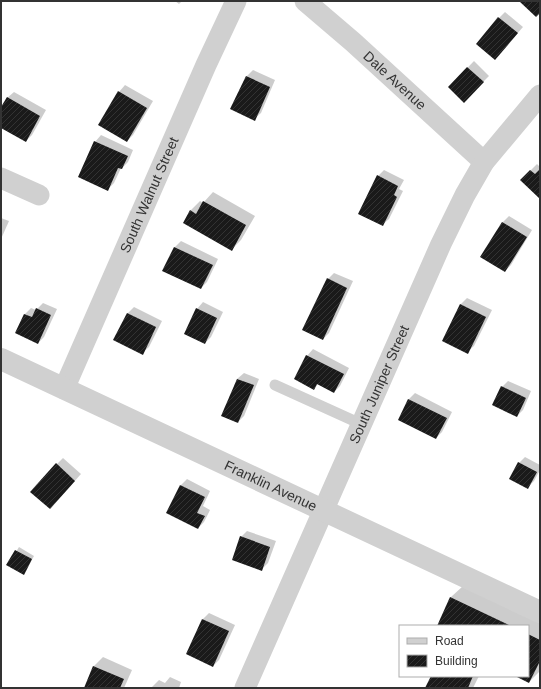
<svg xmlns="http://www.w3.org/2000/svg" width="541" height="689" font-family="Arial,sans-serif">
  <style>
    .shadow { fill: #0003 }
    .building { fill: url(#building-hatch) }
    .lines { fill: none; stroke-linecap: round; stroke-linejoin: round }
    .service { stroke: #d0d0d0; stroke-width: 11 }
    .minor { stroke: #d0d0d0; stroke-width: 21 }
    .tertiary { stroke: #d0d0d0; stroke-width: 22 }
    .labels { text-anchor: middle; stroke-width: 4; stroke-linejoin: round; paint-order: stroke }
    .street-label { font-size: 14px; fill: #333; stroke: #fff }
  </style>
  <defs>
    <pattern id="building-hatch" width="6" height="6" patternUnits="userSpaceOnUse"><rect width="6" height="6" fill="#1a1a1a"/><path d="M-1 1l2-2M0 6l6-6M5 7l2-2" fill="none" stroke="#333"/></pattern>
  </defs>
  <rect width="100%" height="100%" fill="#fff"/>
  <g class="shadow">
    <path d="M175,1H182L179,4Z"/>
    <path d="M505,12L523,27L495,59L499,18Z"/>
    <path d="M474,61L489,76L464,101L449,87Z"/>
    <path d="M253,70L275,80L261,113L254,119L247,76Z"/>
    <path d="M125,85L153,101L133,135L127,141L100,125L119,92Z"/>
    <path d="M14,92L46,110L32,135L26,141L1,127V109L7,98Z"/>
    <path d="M101,135L133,150L128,162L122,168H121L114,183L108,189L95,142Z"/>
    <path d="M537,164L540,167V198L521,180Z"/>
    <path d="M384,170L404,180L399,189L403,191L389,219L382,225L378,176Z"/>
    <path d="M213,192L255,216L241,240L232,249L184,222L191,210L200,201L203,203Z"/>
    <path d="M509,216L532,230L511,265L505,271L482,257L503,222Z"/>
    <path d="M1,218L9,221L1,239Z"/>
    <path d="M181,241L218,259L207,282L201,288L164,271L175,247Z"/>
    <path d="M334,273L353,281L329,333L323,339L328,279Z"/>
    <path d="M467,298L492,310L474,346L467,352L443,340L461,304Z"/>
    <path d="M203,302L223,312L211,337L205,343L197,309Z"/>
    <path d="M43,303L57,309L44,337L38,343L16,333L25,314L31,308L36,310Z"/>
    <path d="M134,307L162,321L149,347L142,353L115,340L128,313Z"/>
    <path d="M313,349L349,368L340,386L334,392L318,384L314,389L307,356Z"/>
    <path d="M244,373L259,379L244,416L238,422L223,416L237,379Z"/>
    <path d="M508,381L531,391L523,410L517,416L502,387Z"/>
    <path d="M415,393L452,412L442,432L436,438L399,419L409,399Z"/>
    <path d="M525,457L540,465V470L534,481L528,487L519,463Z"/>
    <path d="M63,458L81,474L56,502L57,464Z"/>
    <path d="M187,479L210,491L203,506L210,510L204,522L198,528L167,512L181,485Z"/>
    <path d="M247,531L276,541L268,563L262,569L241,537Z"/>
    <path d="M19,547L34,556L26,571L8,565Z"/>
    <path d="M463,586L540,623V671L529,682L517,676H528V626H438L451,597Z"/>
    <path d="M209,613L235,625L219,660L213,666L187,654L203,619Z"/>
    <path d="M103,657L132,670L124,688H85L94,666Z"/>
    <path d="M432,676H479L473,688H426Z"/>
    <path d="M170,677L181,682L179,688H151L159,680L165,683Z"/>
  </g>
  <g class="building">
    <path d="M519,1H540V13L536,17Z"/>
    <path d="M498,17L518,33L495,60L476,44Z"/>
    <path d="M467,67L484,82L464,103L448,87Z"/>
    <path d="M246,76L270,87L255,121L230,109Z"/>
    <path d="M118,91L147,108L127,142L98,125Z"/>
    <path d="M7,97L40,116L26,142L1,128V107Z"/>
    <path d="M94,141L128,156L122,169L118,168L108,191L78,177Z"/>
    <path d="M540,169V199L520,180L530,170L535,174Z"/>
    <path d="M377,175L398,186L394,195L397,197L383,226L358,214Z"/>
    <path d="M203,201L246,225L232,251L183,223L190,210L196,214Z"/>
    <path d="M502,222L527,237L505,272L480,257Z"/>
    <path d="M174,247L213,265L201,289L162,271Z"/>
    <path d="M327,278L347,288L323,340L302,330Z"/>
    <path d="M460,304L486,317L468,354L442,341Z"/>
    <path d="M36,308L51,315L38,344L15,333L24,314L32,317Z"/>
    <path d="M196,308L217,318L205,344L184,334Z"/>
    <path d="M127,313L156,327L143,355L113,340Z"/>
    <path d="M306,355L344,374L334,393L317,384L314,390L294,379Z"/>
    <path d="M237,379L254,385L238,423L221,416Z"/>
    <path d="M501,386L526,398L517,417L492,405Z"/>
    <path d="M408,399L447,418L436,439L398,420Z"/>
    <path d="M518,462L537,472L528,489L509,479Z"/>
    <path d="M56,463L75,481L50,509L30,492Z"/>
    <path d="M180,485L205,497L197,513L205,516L198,529L166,513Z"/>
    <path d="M240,536L270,547L262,571L232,560Z"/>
    <path d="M15,550L32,559L24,575L6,565Z"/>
    <path d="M450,597L511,626H437Z"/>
    <path d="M202,619L229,631L213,667L186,654Z"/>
    <path d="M528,634L540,640V661L529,683L515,676H528Z"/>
    <path d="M93,666L124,679L120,688H84Z"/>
    <path d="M431,676H473L468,688H425Z"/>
  </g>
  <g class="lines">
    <path class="service" d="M275,385L361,424"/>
    <g class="minor">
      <path id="s1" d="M305,1L353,42L484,162"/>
      <path d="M1,178L39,195"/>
      <path id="s2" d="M64,389L206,65L236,1"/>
      <path id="s3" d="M245,688L441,244L465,195L484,162L540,95"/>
    </g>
    <path class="tertiary" id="s4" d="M1,359L540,612"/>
  </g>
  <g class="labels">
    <g class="street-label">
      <text dy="5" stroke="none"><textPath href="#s1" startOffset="120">Dale Avenue</textPath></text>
      <text dy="5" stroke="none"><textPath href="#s2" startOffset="212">South Walnut Street</textPath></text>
      <text dy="5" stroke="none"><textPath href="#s3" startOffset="332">South Juniper Street</textPath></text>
      <text dy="5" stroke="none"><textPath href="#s4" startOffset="298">Franklin Avenue</textPath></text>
    </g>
  </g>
  <rect width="541" height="689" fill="none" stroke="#333333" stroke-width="4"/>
  <rect x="399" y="625" width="130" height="52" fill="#ffffff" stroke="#adadad"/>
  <rect x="407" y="638" width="20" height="6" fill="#d0d0d0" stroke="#adadad"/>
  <text x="435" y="645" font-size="12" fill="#333333">Road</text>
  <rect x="407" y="655" width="20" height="12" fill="url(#building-hatch)" stroke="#adadad"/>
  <text x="435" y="665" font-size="12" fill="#333333">Building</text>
</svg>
